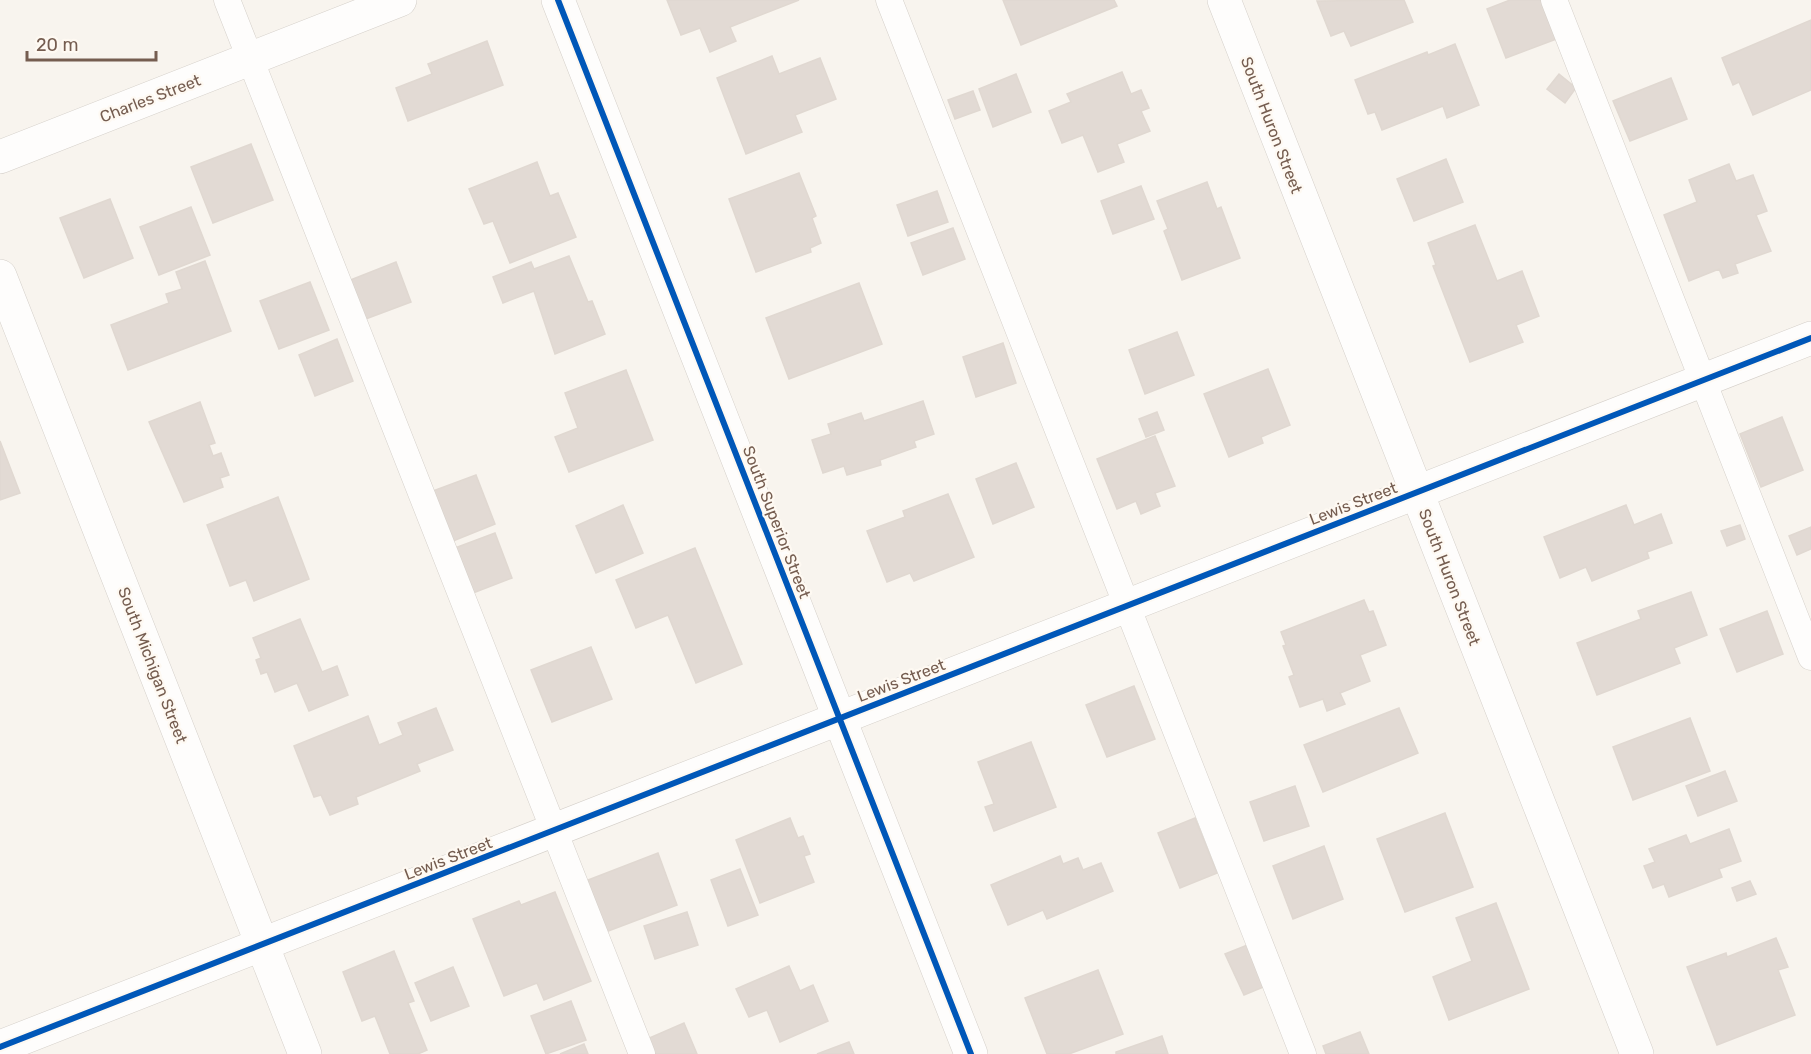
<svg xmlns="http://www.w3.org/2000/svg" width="1811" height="1054" font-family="Rubik,sans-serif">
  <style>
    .building { fill: #e2dad4; stroke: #e0d8d1; stroke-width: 1.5 }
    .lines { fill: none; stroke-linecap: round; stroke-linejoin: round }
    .lane-casing { stroke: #d5d0ca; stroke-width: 27 }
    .street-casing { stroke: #d5d0ca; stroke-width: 34 }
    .lane { stroke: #fefdfc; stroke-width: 26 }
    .street { stroke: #fefdfc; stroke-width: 33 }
    .cycleway-casing { stroke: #fef9f2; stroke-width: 10 }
    .cycleway { stroke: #0057b8; stroke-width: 6 }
    .labels { text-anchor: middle; stroke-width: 4.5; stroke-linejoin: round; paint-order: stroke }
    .street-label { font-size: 16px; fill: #755d50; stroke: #fef9f2 }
  </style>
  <rect width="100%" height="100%" fill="#f8f4ee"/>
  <g class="building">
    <path d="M667,0H799L730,27L736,41L710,52L700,28L681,35Z"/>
    <path d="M1003,0H1114L1117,6L1021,45Z"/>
    <path d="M1404,0L1413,22L1351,46L1344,31L1331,36L1317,1Z"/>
    <path d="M1510,0H1545L1559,38L1506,58L1487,9Z"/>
    <path d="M1811,20V90L1753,115L1739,82L1733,85L1722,58Z"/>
    <path d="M487,41L503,85L408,121L396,88L432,74L428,64Z"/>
    <path d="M1455,44L1479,105L1447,118L1443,106L1382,130L1375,112L1368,114L1355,80L1427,52L1428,55Z"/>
    <path d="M772,56L779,74L820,58L836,99L795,115L802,132L746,154L717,78Z"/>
    <path d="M1122,72L1131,94L1141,90L1149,108L1141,111L1150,131L1117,144L1124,162L1098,172L1083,135L1062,143L1049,111L1071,102L1067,94Z"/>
    <path d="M1016,74L1031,112L993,127L979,89Z"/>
    <path d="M1559,74L1576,88L1565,103L1547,89Z"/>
    <path d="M1671,78L1687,119L1630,141L1613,101Z"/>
    <path d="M973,91L980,110L955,119L948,100Z"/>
    <path d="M251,144L273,200L213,223L191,167Z"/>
    <path d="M1446,159L1463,202L1414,221L1397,179Z"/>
    <path d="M537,162L550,196L558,193L576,237L510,263L493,221L484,224L469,189Z"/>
    <path d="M1729,164L1736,181L1753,175L1767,211L1756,215L1771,251L1735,264L1738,273L1723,278L1719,269L1689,281L1664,215L1697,202L1689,180Z"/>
    <path d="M799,173L816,216L812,218L821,243L810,248L811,252L756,272L729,199Z"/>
    <path d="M1207,182L1217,209L1221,207L1240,258L1182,280L1164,231L1168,229L1157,201Z"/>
    <path d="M1141,186L1154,219L1113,234L1101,201Z"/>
    <path d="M937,191L948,222L908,236L897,205Z"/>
    <path d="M110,199L133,258L84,278L60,218Z"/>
    <path d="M191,207L210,255L159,275L140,227Z"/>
    <path d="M1475,225L1497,281L1522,271L1539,316L1516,325L1523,342L1470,362L1433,266L1436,265L1428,243Z"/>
    <path d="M953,228L965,259L923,275L911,243Z"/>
    <path d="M569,256L588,302L592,301L605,334L555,354L534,291L503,303L493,277L531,262L534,269Z"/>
    <path d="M205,261L231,331L128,370L111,325L169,303L166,294L182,289L176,272Z"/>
    <path d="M396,262L411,302L363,320L348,281Z"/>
    <path d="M310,282L329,330L279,349L260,301Z"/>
    <path d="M859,283L882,344L789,379L766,318Z"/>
    <path d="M1177,332L1194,375L1145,394L1129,350Z"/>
    <path d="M337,339L353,381L315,396L299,355Z"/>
    <path d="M1003,343L1016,383L976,397L963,357Z"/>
    <path d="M1268,369L1290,425L1261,437L1263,443L1229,457L1204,394Z"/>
    <path d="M626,370L653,440L569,472L555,437L578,428L565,393Z"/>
    <path d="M923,401L934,434L914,441L916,447L880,460L881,465L847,475L844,466L823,473L812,440L831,434L828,424L861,413L864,421Z"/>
    <path d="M200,402L215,443L209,445L213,456L221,453L229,475L220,478L223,487L184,502L149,422Z"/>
    <path d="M1157,412L1164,430L1146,437L1139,419Z"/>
    <path d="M1782,417L1803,470L1761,487L1740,434Z"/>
    <path d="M1155,436L1175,486L1155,493L1160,506L1141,514L1136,501L1117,509L1097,459Z"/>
    <path d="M0,441L20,493L0,500Z"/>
    <path d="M1016,463L1034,507L993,524L976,479Z"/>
    <path d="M476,475L495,524L453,541L433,491Z"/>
    <path d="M948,494L974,557L914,581L910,573L887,582L867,531L905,517L903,511Z"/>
    <path d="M278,497L309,579L254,601L246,580L230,586L207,525Z"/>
    <path d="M623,505L643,553L596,573L576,526Z"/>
    <path d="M1626,505L1634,525L1661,514L1672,543L1647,552L1649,558L1592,581L1586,567L1560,578L1544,537Z"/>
    <path d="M1740,525L1745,539L1727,546L1721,531Z"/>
    <path d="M1811,527V549L1797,555L1789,536Z"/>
    <path d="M495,533L512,578L473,593L455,548Z"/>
    <path d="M695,548L742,664L696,683L668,615L636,628L616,580Z"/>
    <path d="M1691,592L1707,635L1674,648L1680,663L1597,695L1577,643L1641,619L1638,611Z"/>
    <path d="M1364,600L1369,612L1373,611L1386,645L1360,655L1370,681L1340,693L1345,704L1327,711L1323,699L1300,707L1289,677L1294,675L1283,646L1286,645L1281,632Z"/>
    <path d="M1767,611L1783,654L1737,672L1720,629Z"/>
    <path d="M300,619L322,672L337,666L348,695L309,711L297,683L275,692L267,672L261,674L256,660L261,658L253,638Z"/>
    <path d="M591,647L612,699L552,722L531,670Z"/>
    <path d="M1134,686L1155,739L1107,757L1086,705Z"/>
    <path d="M436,708L453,750L417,764L420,771L356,797L358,804L330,815L321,795L314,797L294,746L368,716L379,745L403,735L398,723Z"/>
    <path d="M1399,708L1418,753L1323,792L1304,745Z"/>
    <path d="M1690,718L1710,771L1633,800L1613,747Z"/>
    <path d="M1031,742L1056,807L994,831L985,807L994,804L978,762Z"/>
    <path d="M1725,771L1737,801L1698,816L1686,786Z"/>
    <path d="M1295,786L1309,826L1264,841L1250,802Z"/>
    <path d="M1445,813L1473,887L1405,912L1377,839Z"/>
    <path d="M790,818L798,838L803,836L810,854L804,856L814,882L760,903L736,840Z"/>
    <path d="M1195,818L1217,873L1180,888L1158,833Z"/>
    <path d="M1729,829L1741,861L1719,869L1722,877L1669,897L1664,884L1653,888L1644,866L1655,862L1649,849L1686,835L1690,844Z"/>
    <path d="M1324,846L1343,899L1293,919L1273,866Z"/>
    <path d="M658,853L677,905L603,933L583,882Z"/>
    <path d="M1060,856L1063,864L1078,858L1083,870L1101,863L1113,891L1047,919L1043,910L1008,925L991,885Z"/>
    <path d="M740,869L758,915L728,926L711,880Z"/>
    <path d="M1750,881L1756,894L1737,901L1732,888Z"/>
    <path d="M555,892L591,981L544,1000L537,983L504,996L473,919L519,901L521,905Z"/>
    <path d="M1496,903L1529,989L1449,1020L1433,977L1472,961L1456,918Z"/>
    <path d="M687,912L698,945L655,959L644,926Z"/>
    <path d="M1776,938L1788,967L1778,970L1795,1015L1717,1045L1687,967L1726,953L1727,957Z"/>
    <path d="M1250,944L1268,985L1244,995L1225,954Z"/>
    <path d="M394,951L414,1001L408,1003L427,1050L418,1054H390L375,1016L362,1021L343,972Z"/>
    <path d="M789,966L800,991L813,985L828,1021L780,1042L767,1010L749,1017L736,989Z"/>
    <path d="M453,967L469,1006L431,1021L415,983Z"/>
    <path d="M1098,970L1123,1034L1069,1054H1047L1025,998Z"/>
    <path d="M571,1001L586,1040L546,1054L531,1016Z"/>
    <path d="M684,1023L697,1054H651L645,1040Z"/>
    <path d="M1360,1032L1369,1054H1326L1323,1046Z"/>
    <path d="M1162,1036L1168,1054H1116V1052Z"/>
    <path d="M849,1042L854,1054H817Z"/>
    <path d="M584,1044L588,1054H560Z"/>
  </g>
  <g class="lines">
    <defs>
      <g id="lane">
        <path d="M227,0L642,1054"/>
        <path d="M889,0L1303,1054"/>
        <path d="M1554,0L1811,657"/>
      </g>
      <g id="street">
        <path d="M558,0L971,1054"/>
        <path d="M1224,0L1637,1054"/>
        <path d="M0,157L400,0"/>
        <path d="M0,276L305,1054"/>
        <path d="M0,1047L1811,338"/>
      </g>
    </defs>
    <use href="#lane" class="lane-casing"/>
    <use href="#street" class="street-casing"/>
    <use href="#lane" class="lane"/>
    <use href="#street" class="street"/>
    <defs>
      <g id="cycleway">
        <path d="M558,0L971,1054"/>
        <path d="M0,1047L1811,338"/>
      </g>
    </defs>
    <use href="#cycleway" class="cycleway-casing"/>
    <use href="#cycleway" class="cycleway"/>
  </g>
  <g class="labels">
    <g class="street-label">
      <text transform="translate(150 98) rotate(-21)" y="6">Charles Street</text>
      <text transform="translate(1272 125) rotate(69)" y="6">South Huron Street</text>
      <text transform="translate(1353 503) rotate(-21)" y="6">Lewis Street</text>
      <text transform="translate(777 522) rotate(69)" y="6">South Superior Street</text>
      <text transform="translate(1450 577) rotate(69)" y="6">South Huron Street</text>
      <text transform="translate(153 665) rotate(69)" y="6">South Michigan Street</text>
      <text transform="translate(901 680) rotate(-21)" y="6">Lewis Street</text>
      <text transform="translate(448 858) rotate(-21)" y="6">Lewis Street</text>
    </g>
  </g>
  <path d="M27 51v9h129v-9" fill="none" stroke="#755d50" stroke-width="3"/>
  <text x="36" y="51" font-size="18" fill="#755d50" stroke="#fef9f2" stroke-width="4.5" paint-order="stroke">20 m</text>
</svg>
